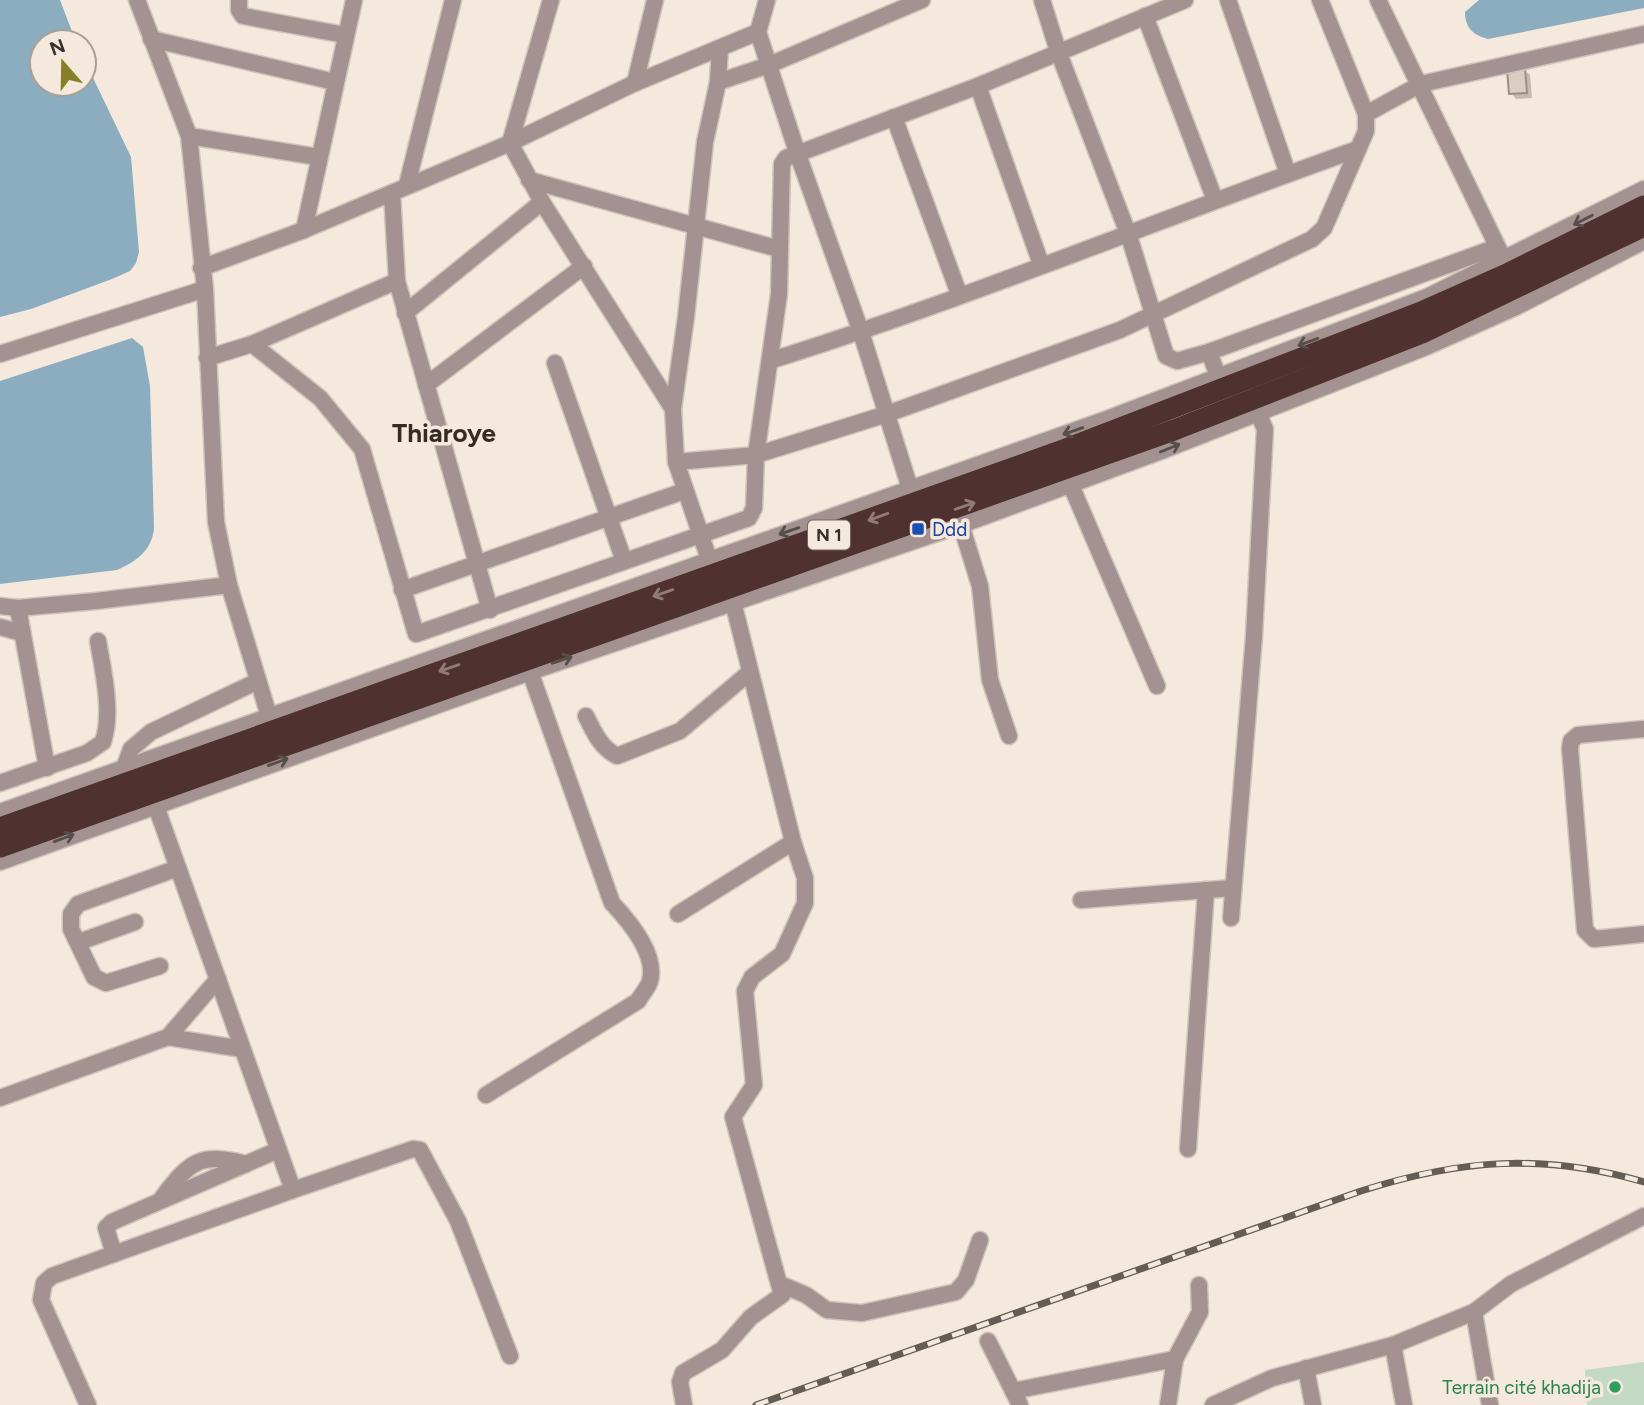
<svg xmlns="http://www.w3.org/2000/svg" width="1644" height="1405" font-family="Figtree,sans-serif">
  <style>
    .green { fill: #c3d9c3 }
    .water { fill: #8badbf }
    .shadow { fill: #0003 }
    .building { fill: #dbcdc3; stroke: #9c8e85; stroke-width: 2 }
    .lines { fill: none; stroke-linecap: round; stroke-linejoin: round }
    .minor-casing { stroke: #cfc4ba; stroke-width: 19 }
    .highway-casing { stroke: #cfc4ba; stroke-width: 24 }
    .minor { stroke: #a39291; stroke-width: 16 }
    .highway { stroke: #4f3131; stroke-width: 21 }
    .rail-casing { stroke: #635d56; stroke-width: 7 }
    .rail { stroke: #f5e9dd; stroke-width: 4.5; stroke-dasharray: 13; stroke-linecap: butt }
    .oneway { stroke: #564e4a }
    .oneway2 { stroke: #917b76 }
    .transit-dot { fill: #1a4fb4; stroke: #f5e9dd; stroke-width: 2.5 }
    .leisure-dot { fill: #2e9e5b; stroke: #f5e9dd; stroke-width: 2.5 }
    .labels { text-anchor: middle; stroke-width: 7; stroke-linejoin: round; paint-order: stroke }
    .shield { fill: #f5e9dd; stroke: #6f6861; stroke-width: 2 }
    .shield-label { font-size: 18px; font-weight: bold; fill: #35312c }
    .transit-label { font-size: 19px; fill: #164399; stroke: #f5e9dd; text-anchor: start }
    .leisure-label { font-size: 19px; fill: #27864d; stroke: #f5e9dd; text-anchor: end }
    .district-label { font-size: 26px; font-weight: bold; fill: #352b22; stroke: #f5e9dd }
  </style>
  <rect width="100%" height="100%" fill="#f5e9dd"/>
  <path class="green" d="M1644,1362V1405H1587L1585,1370Z"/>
  <g class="water">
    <path d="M0,0H60L76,42H42V84H84V59L131,157L139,252L136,263L130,271L112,279L31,309L0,317Z"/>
    <path d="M1479,0H1644V8L1488,39C1473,35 1465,28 1465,12Z"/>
    <path d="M132,338L143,347L150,386L154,528C152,550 137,561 117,570L0,584V381Z"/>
  </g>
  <path class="shadow" d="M1524,70L1530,75L1532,98L1516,99L1511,93Z"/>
  <path class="building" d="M1525,68L1527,93L1509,94L1507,70Z"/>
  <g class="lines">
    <defs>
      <g id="minor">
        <path d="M137,0L189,136L205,289L216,522L229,585L269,716"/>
        <path d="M239,0V10L243,16L345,35"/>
        <path d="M551,0L510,143L542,202L673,409"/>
        <path d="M767,0L758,32L797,152L861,332L913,498"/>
        <path d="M1042,0L1058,51L1129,236L1166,356L1177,361L1209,352L1218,376"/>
        <path d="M1228,0L1288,174"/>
        <path d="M1378,0L1502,256"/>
        <path d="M1145,16L1215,200"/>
        <path d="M151,39L335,82"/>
        <path d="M718,82L769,65L922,0"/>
        <path d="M635,83L655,0"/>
        <path d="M978,86L1041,264"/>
        <path d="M1366,114L1421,84L1644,34"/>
        <path d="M894,117L959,294"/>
        <path d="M189,136L318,157"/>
        <path d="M529,180L779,249"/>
        <path d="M407,185L453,0"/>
        <path d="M392,193L397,281L490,610"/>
        <path d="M304,230L354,0"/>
        <path d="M201,268L304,230L510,143L635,83L758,32"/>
        <path d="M405,313L542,202"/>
        <path d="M252,344L320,398L362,449L416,634L749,518L754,508L756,455L779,294L782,164L786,158L978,86L1185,0"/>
        <path d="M1209,352L1497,247"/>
        <path d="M0,354L205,289"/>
        <path d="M207,358L252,344L397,281"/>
        <path d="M772,360C970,298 1162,218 1358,149"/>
        <path d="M555,363L624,561"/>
        <path d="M426,385L584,266"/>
        <path d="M676,462L756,455L887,414L1120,330L1312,239L1324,228L1366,131V114L1320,0"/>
        <path d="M1067,476L1157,686"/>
        <path d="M961,525L980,586L990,680L1009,736"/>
        <path d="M712,568L676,462L673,409L686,317L705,142L718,82L720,48"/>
        <path d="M402,590L684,491"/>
        <path d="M0,606L18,608L96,601L229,585"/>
        <path d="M18,608L47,768"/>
        <path d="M0,627L22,633"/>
        <path d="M586,716C594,732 600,747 617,756L680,731L750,672"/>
        <path d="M1644,729L1578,735L1571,741L1570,749L1585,930L1594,939L1644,934"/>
        <path d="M124,768L131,749L151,732L258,681"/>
        <path d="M0,783L87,753L103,742C113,712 103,671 98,641"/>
        <path d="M152,795L293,1190L413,1149L420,1150L458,1221L510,1356"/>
        <path d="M0,812L1107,419L1427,297L1644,189"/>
        <path d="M0,862L530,672L961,525L1164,450L1426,347L1516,307L1644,241"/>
        <path d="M1081,900L1233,888"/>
        <path d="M678,914L793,842"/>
        <path d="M1231,918L1254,636L1265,429L1254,404"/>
        <path d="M79,942L135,922"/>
        <path d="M160,966L106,983L94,977L71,929V914L78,904L178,868"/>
        <path d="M168,1037L242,1049"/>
        <path d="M486,1095L638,1001C641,995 648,988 650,981C657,954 629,921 612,903L527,663"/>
        <path d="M0,1098L168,1037L218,979"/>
        <path d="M1188,1149L1206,890"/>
        <path d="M162,1198C190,1161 200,1152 246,1164"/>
        <path d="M114,1254L106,1228L112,1222L278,1150"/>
        <path d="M780,1284L806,1295L827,1310L862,1313L956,1292L966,1280L980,1240"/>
        <path d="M1474,1312L1490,1405"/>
        <path d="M988,1341L1020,1405"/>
        <path d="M1393,1345L1404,1405"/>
        <path d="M1306,1368L1313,1405"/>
        <path d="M1013,1391L1175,1359"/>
        <path d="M88,1405L41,1300L44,1283L52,1276L293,1190"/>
        <path d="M684,1405L680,1382L683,1373L722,1350L751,1317L782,1295L733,1117L754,1085L745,991L752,977L782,954L805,903V878L793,842L730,590"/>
        <path d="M1168,1405L1175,1359L1200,1312L1199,1285"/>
        <path d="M1213,1405L1272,1378L1393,1345L1474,1312L1511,1284L1644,1216"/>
      </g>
      <g id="highway">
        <path d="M0,828L1058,452L1421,312L1509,273L1644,206"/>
        <path d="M0,847L1174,430L1422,333L1644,226"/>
      </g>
    </defs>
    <use href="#minor" class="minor-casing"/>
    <use href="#highway" class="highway-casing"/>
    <use href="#minor" class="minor"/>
    <use href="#highway" class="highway"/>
    <defs>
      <path id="rail" d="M756,1405L1361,1191C1461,1159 1542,1153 1644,1182"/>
    </defs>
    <use href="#rail" class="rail-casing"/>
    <use href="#rail" class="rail"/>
  </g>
  <defs><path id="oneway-shaft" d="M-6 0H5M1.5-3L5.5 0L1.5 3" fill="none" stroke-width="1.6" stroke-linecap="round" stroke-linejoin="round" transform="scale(1.75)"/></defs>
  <g class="oneway">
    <use href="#oneway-shaft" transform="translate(1583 220) rotate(153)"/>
    <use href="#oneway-shaft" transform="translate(1308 342) rotate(160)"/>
    <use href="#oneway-shaft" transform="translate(1073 431) rotate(161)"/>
    <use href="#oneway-shaft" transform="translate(1170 448) rotate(-22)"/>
    <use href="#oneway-shaft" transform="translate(789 531) rotate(161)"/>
    <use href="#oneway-shaft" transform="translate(562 660) rotate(-19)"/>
    <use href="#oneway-shaft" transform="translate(278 762) rotate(-20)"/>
    <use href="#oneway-shaft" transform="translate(64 838) rotate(-20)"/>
  </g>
  <g class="oneway2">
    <use href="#oneway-shaft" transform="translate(965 506) rotate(-19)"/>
    <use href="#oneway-shaft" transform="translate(878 517) rotate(160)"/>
    <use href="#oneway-shaft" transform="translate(663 593) rotate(161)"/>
    <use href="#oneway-shaft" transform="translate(449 668) rotate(161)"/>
  </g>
  <rect class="transit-dot" x="911" y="522" width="14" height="14" rx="3.5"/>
  <circle class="leisure-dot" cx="1615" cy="1387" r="7"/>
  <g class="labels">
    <rect class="shield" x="808" y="520.5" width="42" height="29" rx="5"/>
    <g class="shield-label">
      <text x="829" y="541">N 1</text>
    </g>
    <g class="transit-label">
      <text x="932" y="536">Ddd</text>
    </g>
    <g class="leisure-label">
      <text x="1601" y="1394">Terrain cité khadija</text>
    </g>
    <g class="district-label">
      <text x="444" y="442">Thiaroye</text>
    </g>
  </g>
  <g transform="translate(63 63) rotate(340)"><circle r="33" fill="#f5e9dd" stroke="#a89f96" stroke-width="2"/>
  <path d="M0-5L12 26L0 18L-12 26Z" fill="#878027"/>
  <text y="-10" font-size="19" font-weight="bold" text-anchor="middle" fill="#35312c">N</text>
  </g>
</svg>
